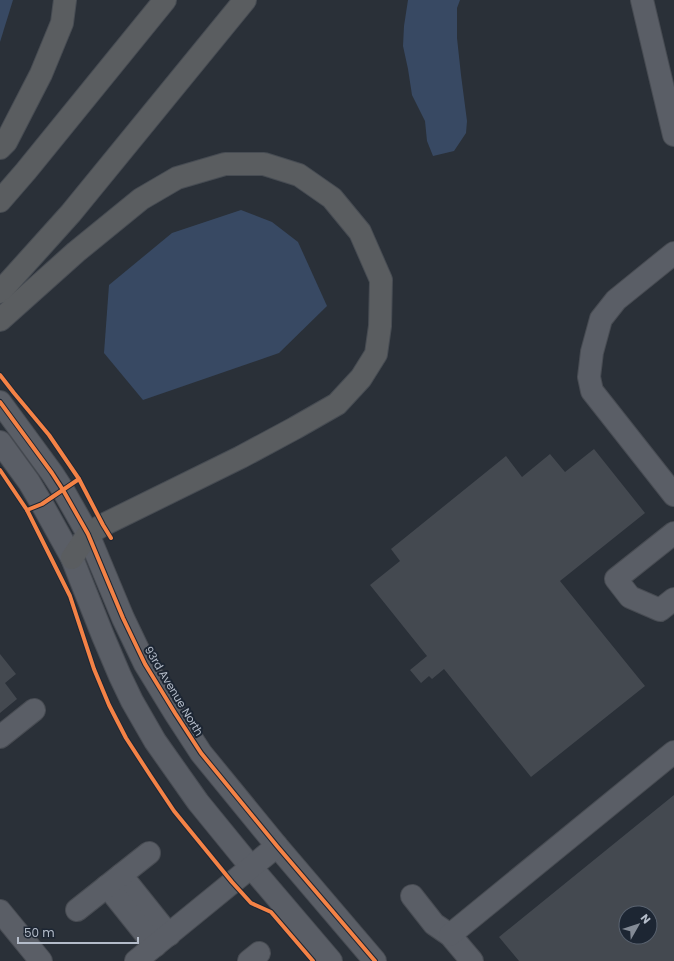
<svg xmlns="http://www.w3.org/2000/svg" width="674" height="961" font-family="Poppins,sans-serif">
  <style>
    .water { fill: #384963 }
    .building { fill: #444950; fill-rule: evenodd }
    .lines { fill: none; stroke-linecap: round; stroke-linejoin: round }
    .minor-casing { stroke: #484c53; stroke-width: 24 }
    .highway-casing { stroke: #474c53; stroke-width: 24 }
    .minor { stroke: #5a5e66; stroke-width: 22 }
    .highway { stroke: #5a5d60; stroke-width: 22 }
    .cycleway-casing { stroke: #1d2633; stroke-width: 6 }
    .cycleway { stroke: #f48246; stroke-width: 4 }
    .labels { text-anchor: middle; stroke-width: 4; stroke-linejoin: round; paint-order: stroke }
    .street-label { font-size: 11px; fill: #b4bcc9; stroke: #1d2633 }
  </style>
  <rect width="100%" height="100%" fill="#2a3038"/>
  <g class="water">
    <path d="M0,0H13L0,42Z"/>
    <path d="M408,0H460L457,8V38L461,75L467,121L466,133L454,151L433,156L427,141L425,121L412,95L408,69L403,46L404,26Z"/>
    <path d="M241,210L272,222L298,242L327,306L279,353L143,400L104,353L109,285L172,233Z"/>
  </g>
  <g class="building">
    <path d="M594,449L645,513L560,581L645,686L531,777L444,669L432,679L429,676L421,683L410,670L427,656L370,585L400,561L391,549L506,456L522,477L550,454L565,472Z"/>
    <path d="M0,654L16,674L5,683L17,699L0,713Z"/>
    <path d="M674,795V961H519L499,937ZM626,913H650V937H626Z"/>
  </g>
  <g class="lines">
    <defs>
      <g id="minor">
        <path d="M642,0L674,135"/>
        <path d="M674,253L616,300L601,319L592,352L589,377L592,391L674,495"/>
        <path d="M0,402L52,473L63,490L88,534L123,618L145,664L175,713L201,753L277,846L375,961"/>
        <path d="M0,442L29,482L42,504L72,558L103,636L120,676L132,701L155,741L198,802L251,867L331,961"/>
        <path d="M674,533L616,579L630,597L660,610L674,599"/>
        <path d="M0,737L34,710"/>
        <path d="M121,875L169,935"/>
        <path d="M107,886L155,946"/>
        <path d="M412,896L434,924L450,935L472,961"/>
        <path d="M77,910L149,853"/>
        <path d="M0,911L41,961"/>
        <path d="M450,935L674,752"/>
        <path d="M136,961L277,846"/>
        <path d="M249,961L259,953"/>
      </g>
      <g id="highway">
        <path d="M0,148L6,142L41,74L62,23L65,0"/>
        <path d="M0,201L26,171L165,0"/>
        <path d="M0,292L71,213L245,0"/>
        <path d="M0,320L76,252L141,199L177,178L225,164H264L299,175L332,198L360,232L381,280L380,326L376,354L361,378L337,404L295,428L241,457L103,525L88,534L72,558"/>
      </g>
    </defs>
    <use href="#minor" class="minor-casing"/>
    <use href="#highway" class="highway-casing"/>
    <use href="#minor" class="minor"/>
    <use href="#highway" class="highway"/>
    <defs>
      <g id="cycleway">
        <path d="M0,375L14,393L49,435L79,479L103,525L111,538"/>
        <path d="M0,402L52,473L63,490L88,534L123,618L145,664L175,713L201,753L277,846L375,961"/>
        <path d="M0,470L27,510L70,596L94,669L109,705L126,738L150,775L174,811L232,882L251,903L271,912L313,961"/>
        <path d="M27,510L42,504L79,479"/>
      </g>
    </defs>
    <use href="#cycleway" class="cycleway-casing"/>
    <use href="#cycleway" class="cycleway"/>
  </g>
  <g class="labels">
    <g class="street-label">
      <text transform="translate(174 691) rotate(59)" y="4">93rd Avenue North</text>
    </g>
  </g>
  <g transform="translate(638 925) rotate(51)"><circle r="19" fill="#1d2633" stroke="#59626f"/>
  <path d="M0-3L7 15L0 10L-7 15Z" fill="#848b96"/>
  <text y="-6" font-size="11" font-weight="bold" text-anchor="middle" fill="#b4bcc9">N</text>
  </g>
  <path d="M18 937v6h120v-6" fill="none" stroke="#b4bcc9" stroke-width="2"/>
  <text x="24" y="937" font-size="12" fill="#b4bcc9" stroke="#1d2633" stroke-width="3" paint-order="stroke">50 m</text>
</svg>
